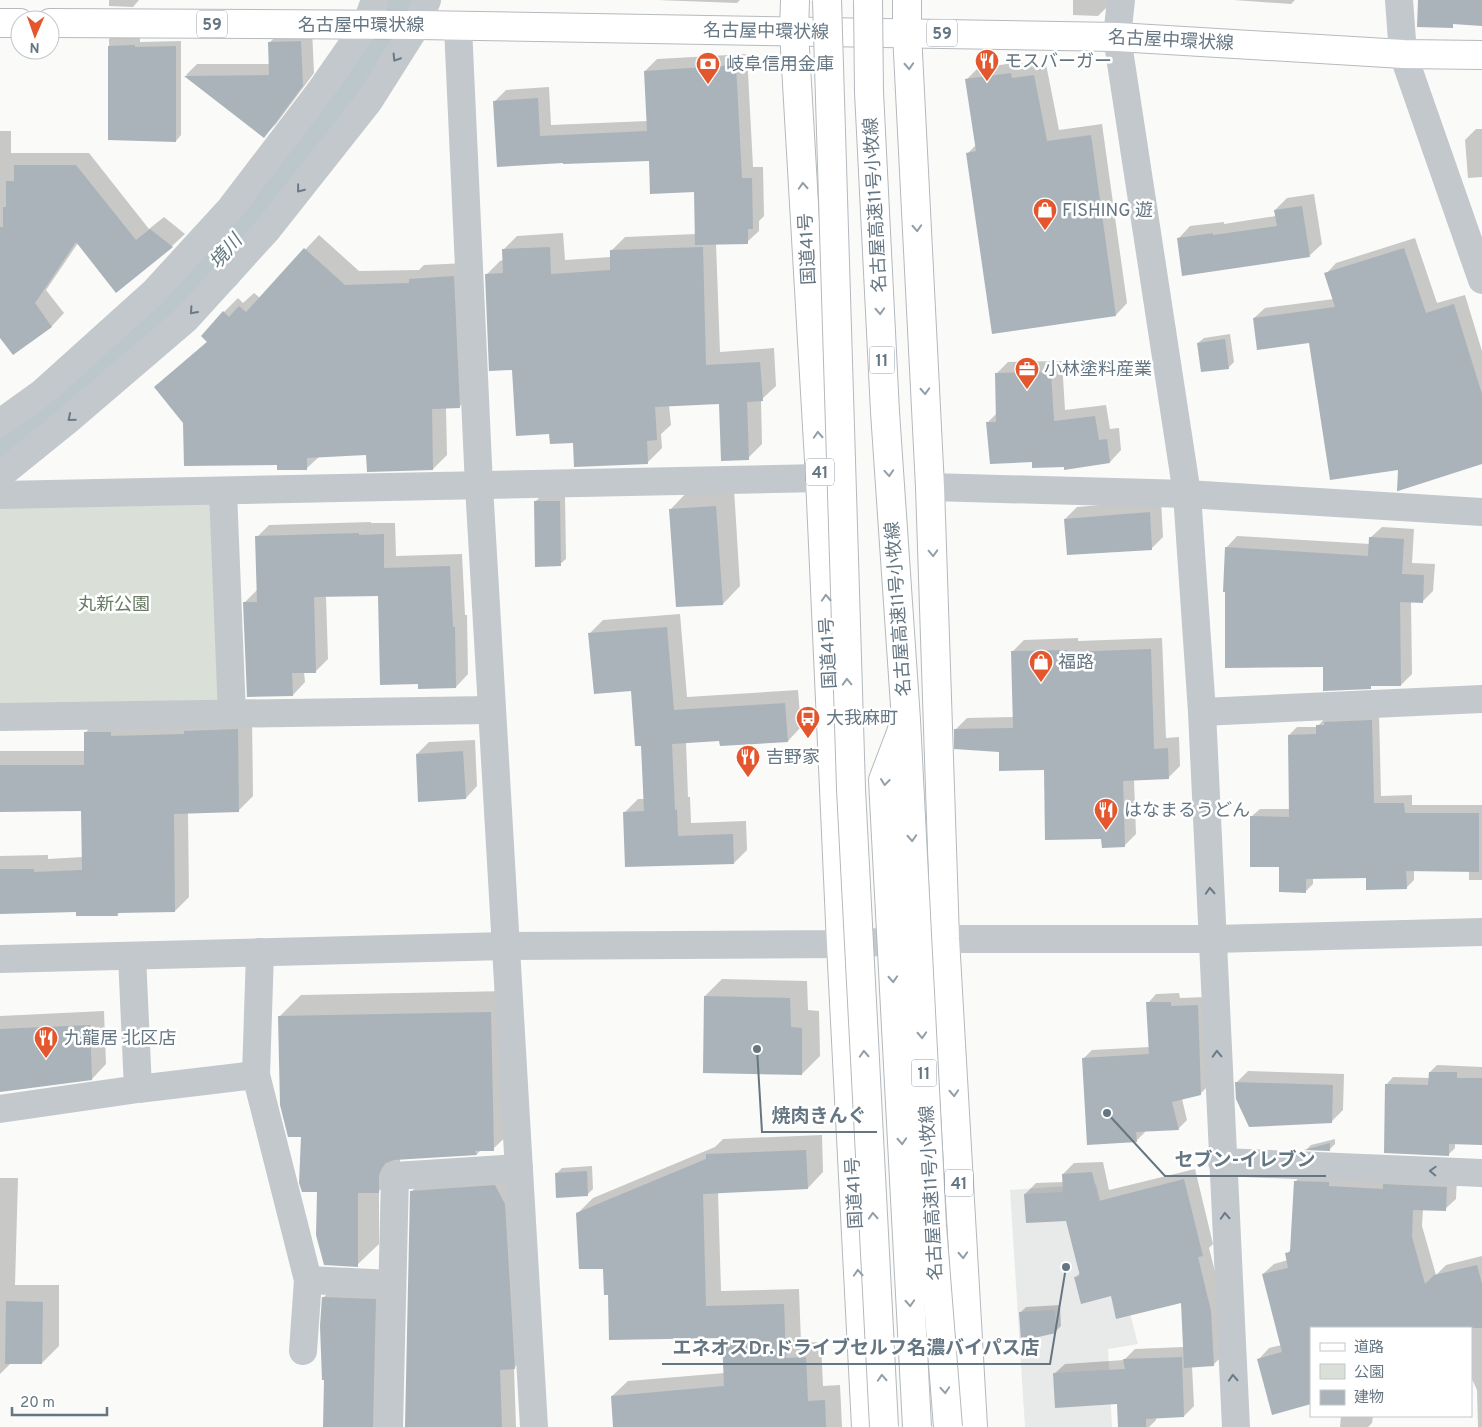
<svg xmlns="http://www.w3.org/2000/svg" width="1482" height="1427" font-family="Overpass,'Noto Sans JP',sans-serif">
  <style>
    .built { fill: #e8e9e9 }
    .green { fill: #dadfd7 }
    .shadow { fill: #0003 }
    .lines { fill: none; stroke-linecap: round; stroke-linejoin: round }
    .river { stroke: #bbc7cb; stroke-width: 58 }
    .building { fill: #aab3b9 }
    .major-casing { stroke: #b5babe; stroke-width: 30 }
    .highway-casing { stroke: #b4b9bd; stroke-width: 30 }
    .minor { stroke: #c3c8cc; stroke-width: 28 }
    .major { stroke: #fff; stroke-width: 28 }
    .highway { stroke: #fff; stroke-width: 28 }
    .highway-bridge-casing { stroke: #b4b9bd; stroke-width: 30; stroke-linecap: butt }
    .highway-bridge { stroke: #fff; stroke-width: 28 }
    .oneway { stroke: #6a7a87 }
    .oneway2 { stroke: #939fa8 }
    .labels { text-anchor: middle; stroke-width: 5; stroke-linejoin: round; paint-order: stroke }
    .shield { fill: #fff; stroke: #939fa8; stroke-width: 1 }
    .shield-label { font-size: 16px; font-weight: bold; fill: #657683 }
    .street-label { font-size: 18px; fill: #657683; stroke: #fff }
    .poi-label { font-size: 18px; fill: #657683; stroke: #fff; text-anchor: start }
    .park-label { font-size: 18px; fill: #687a64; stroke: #fff }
    .water-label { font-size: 19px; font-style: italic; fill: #60757c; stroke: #fff }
    .leader { fill: none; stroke: #657683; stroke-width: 2 }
    .callout-dot { fill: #657683; stroke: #fff; stroke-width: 2 }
    .callout-label { font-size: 19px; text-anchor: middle; font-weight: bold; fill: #657683; stroke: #fff; stroke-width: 5; stroke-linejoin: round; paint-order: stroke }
  </style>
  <rect width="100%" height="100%" fill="#fafaf8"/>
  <path class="built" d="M1096,1184L1138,1344L1108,1349L1112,1427H1025L1010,1190Z"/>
  <path class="green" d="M221,494L229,712L0,715V498Z"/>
  <g class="shadow">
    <path d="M109,0H139L133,7L109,6Z"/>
    <path d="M657,0H740L737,3Z"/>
    <path d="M1073,0H1110V4L1098,16L1073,15Z"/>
    <path d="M1234,0H1295L1291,4Z"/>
    <path d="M312,29L314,73L276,124L264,136L186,75L197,64H270L269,43L281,31Z"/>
    <path d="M115,34H140V42L181,41V135L176,141L110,138L109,39Z"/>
    <path d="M747,54L753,167H763L764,216L759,221V231L747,242L716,243L720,352L774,348L776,386L761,400L762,444L748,458L720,402L669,405L671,425L661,434L662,448L648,462L550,433L513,369L486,275L500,261L504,260L503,250L517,236L563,233L565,260L611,257V251L625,237L696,234L695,191L650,160L564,163L494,102L506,90L549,87L551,125L648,121L645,71L657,59Z"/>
    <path d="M1022,62L1023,67L1046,64L1059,130L1102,124L1127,303L1116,315L968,153L976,145L966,80L978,68Z"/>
    <path d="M1476,129H1482V177L1468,178L1465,140Z"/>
    <path d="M0,131H11V153H89L149,229L164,217L185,234L172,246L116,291L78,243L46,290L64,313L52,326L13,354L0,335Z"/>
    <path d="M1314,194L1322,244L1310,255L1184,274L1179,238L1190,226L1224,222V224L1276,216L1275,210L1287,198Z"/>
    <path d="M319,235L359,271L419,270L424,265L467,263L473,393L459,407L446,408L447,455L433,469L367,453L320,456L307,468L278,464L184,422L155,387L208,341L224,312L238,298L243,303L254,293L260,298Z"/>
    <path d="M1415,238L1437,303L1465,295L1482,351V463L1399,469L1310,342L1254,318L1265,308L1334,299L1326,274L1336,263Z"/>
    <path d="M1230,334L1234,362L1228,368L1198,343L1204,338Z"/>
    <path d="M1062,361L1065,410L1106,405L1110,429L1119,428L1121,450L1110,462L1065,466L1033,460L988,422L997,413L996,374L1008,362Z"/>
    <path d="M734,489L740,586L723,604L671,509L688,491Z"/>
    <path d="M565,495L566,559L560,564L535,502L541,496Z"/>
    <path d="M1161,500L1163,537L1151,549L1065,519L1077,507Z"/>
    <path d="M371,522V523H395L396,556L462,554L465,615H467L468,674L456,687L419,683L379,595L326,596L328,659L316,671L304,672L305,682L293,695L244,603L257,590V537L269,525Z"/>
    <path d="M1382,527L1414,529L1412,563L1435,564L1433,591L1422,602L1411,601L1412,674L1401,685H1372L1370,687L1324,666L1226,548L1237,536L1370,544V538Z"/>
    <path d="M680,614L687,697L798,690L801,727L788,741L720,739L686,742L688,797H690L691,823L746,821L747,850L734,863L624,813L638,799H645L642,744L632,689L590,633L603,620Z"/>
    <path d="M1078,638V641L1162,638L1166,738L1179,737L1180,766L1168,778L1134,780L1136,834L1124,846L1102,837L1045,769L1000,751L955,730L967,718L1014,717L1013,651L1024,640Z"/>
    <path d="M1379,712L1381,796L1412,795V805H1482V880H1469V870H1414V880L1406,888L1368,876L1313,878V884L1305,892L1281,866L1251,817L1260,809H1290L1289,735L1297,727H1317L1326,717Z"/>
    <path d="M252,715L253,796L238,811L188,812L189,897L175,911L120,912L117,915L77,911L0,912V856L48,855V859L83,857L82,810L0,811V751H85V733L99,719Z"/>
    <path d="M475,740L477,786L466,798L417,754L429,742Z"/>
    <path d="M722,979L807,981L808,1010L819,1011L820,1056L802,1074L705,996Z"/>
    <path d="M512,991L515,1128L493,1149L481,1150L477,1154L400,1159V1170L379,1191V1244L357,1265L318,1191L302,1136L280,1016L301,995Z"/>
    <path d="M1179,993L1180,998L1206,997L1209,1085L1200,1094L1182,1099L1187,1120L1178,1129L1145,1130V1132L1136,1141L1084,1058L1092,1050L1150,1047L1148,1003L1156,994Z"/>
    <path d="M104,1011L106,1064L92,1079L0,1091V1016Z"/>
    <path d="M1437,1065L1482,1067V1144L1455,1143V1148L1448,1155L1386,1085L1393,1077L1430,1078V1072Z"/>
    <path d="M1248,1071L1344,1074L1343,1110L1331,1122L1237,1082Z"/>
    <path d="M822,1135L823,1172L808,1188L718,1192L721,1291L799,1289L801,1343L821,1342L823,1386L840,1385L842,1427H615L612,1396L628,1381L725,1373L724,1336L609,1293L604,1267L577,1214L593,1198L715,1147L723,1139Z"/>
    <path d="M1335,1139V1144L1329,1150L1307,1149L1311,1145Z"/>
    <path d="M1103,1162L1109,1190L1195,1169L1213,1244L1209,1248L1222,1299L1224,1354L1213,1365L1192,1366L1194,1406L1184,1416L1156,1418V1420L1149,1427H1119L1118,1403L1054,1374L1065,1364L1124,1360L1135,1349L1184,1347L1182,1301L1112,1295L1076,1277L1080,1273L1067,1219L1025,1194L1036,1183L1064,1182L1063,1174L1074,1163Z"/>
    <path d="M592,1166L593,1189L588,1194L556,1174L562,1168Z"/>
    <path d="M1306,1170L1457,1177L1456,1199L1445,1209H1423L1422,1226L1436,1275L1446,1265L1482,1256V1427H1478L1477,1390L1471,1377V1328H1311V1403L1259,1359L1269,1348L1282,1345L1263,1274L1274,1264L1288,1260L1287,1254L1291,1249L1296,1181Z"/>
    <path d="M509,1171L529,1353L514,1368L516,1427H406L412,1191L426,1177Z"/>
    <path d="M0,1178H18L15,1285H59V1346L42,1363L12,1362L0,1374Z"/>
    <path d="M338,1283L390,1285L397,1427H324V1297Z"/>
    <path d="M1060,1305L1061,1326L1055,1332L1021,1312L1026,1307Z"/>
    <path d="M1341,1416H1373L1372,1423L1368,1427H1340Z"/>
  </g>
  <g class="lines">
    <path class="river" d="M0,455L216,264L319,134L369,61L395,0"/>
  </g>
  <g class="building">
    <path d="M1418,0H1482V26L1453,24V28L1417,27Z"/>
    <path d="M301,41L303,86L264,138L184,76L269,75L268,42Z"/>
    <path d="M135,45V47L176,46V142L108,140V46Z"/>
    <path d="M736,65L742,178H752L753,229H748V244L695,245L694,192L650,194L649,161L563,164V163L497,167L493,101L538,98L540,136L647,131L644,71Z"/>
    <path d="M1011,73L1012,78L1034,75L1047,141L1091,135L1116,316L992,334L966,153L976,151L965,79Z"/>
    <path d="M14,165H76L136,240L150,229L173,247L116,293L76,242L35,303L52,327L13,355L0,338V227H3V207H6V181H14Z"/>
    <path d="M1302,206L1310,257L1182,276L1177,238L1213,233V235L1277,226L1274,210Z"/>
    <path d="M550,247L551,274L610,270V250L703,247L706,365L760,362L763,401L747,402L749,460L721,461L719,404L655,407L657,440L647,441L648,464L574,467L573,443L550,444L549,434L516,436L512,370L489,371L485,274L503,273L502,249Z"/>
    <path d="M304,248L345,285L409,283V279L454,276L460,408L432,409L433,470L367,472L366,455L307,458V470H277V465L184,466L183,423L154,387L207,342L201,336L223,311L229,317L239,306L246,312Z"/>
    <path d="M1404,248L1426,313L1454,304L1482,394V464L1398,491H1397L1398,470L1330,480L1309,343L1257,350L1253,318L1335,307L1324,273Z"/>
    <path d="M1225,339L1229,369L1201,372L1197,343Z"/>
    <path d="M1051,372L1054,421L1095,416L1099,440L1107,439L1110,463L1064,470V467L1032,468V462L990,464L986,422H996L995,373Z"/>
    <path d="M534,501H560L561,566L535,567Z"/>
    <path d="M716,506L723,605L676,607L669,509Z"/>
    <path d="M1150,512L1152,550L1067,555L1064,519Z"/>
    <path d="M359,533V535L384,534V568L450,566L453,627H455L456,688L418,689V684L380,685L378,596L314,597L316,673H292L293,696L247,697L243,602H257L255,536Z"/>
    <path d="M1369,537L1404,539L1402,574L1424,575L1423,603L1400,602L1401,686H1371V689L1323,691V667L1225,668V592H1223L1225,547L1368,556Z"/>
    <path d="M667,627L674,710L785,703L788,742L720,746L719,741L672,744L675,810H677L678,836L733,834L734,864L625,867L623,812L644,811L641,746H635L631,691L594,694L588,633Z"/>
    <path d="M1151,649L1154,749L1168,748L1169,779L1123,781L1125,847L1102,848L1101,839L1045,840L1044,770L999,771V752L954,749V729L1013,728L1011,651L1067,650V652Z"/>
    <path d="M1372,720L1374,803H1404L1405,813H1479V872L1406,871L1407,889L1366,890V878L1306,879V893L1279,892V867H1250V816L1289,817L1288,735L1316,734V725H1324V722Z"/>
    <path d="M238,729L239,812L174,814L175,912L117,913L118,916H76V912L0,914V869H34V872L82,870L81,811L0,812V765H84V732H111V736L184,734V731Z"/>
    <path d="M463,751L466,799L418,802L416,754Z"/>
    <path d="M704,996L790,998L791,1027L802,1028V1075L703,1073Z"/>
    <path d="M1146,1002H1171V1006L1198,1005L1201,1095L1172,1102L1179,1130L1136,1132L1137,1142L1087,1145L1082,1058L1149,1054Z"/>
    <path d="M491,1012L494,1151H475L477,1155L394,1160L386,1163L382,1168L379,1175V1193H358V1267L324,1265L316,1235L317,1192H302L299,1183L301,1137H288L280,1105L278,1016Z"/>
    <path d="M90,1025L92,1080L0,1092V1029Z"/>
    <path d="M1429,1072H1457V1078H1482V1145L1449,1144V1156L1384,1153L1385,1084L1428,1085Z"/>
    <path d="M1235,1082L1333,1085L1332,1123L1249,1127L1236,1099Z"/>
    <path d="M1330,1143V1151L1304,1150Z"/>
    <path d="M806,1150L808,1189L703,1194L706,1306L784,1304L786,1358L806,1357L808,1401L825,1400L826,1427H613L611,1396L724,1386L722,1338L609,1340L608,1295H604L603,1269H579L576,1213L706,1159V1154Z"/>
    <path d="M587,1171L588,1196L556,1198L555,1173Z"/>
    <path d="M1092,1172L1099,1201L1184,1179L1203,1256L1198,1257L1211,1311L1214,1366L1184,1368L1181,1303L1116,1319L1111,1296L1081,1304L1074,1277L1080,1276L1066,1221L1026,1223L1024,1194L1063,1192L1062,1174Z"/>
    <path d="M1294,1181L1329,1182V1186L1383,1189V1184L1447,1187L1446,1211L1413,1210L1412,1237L1425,1284L1434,1275L1477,1265L1482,1284V1328H1311V1404L1272,1415L1257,1359L1282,1352L1262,1274L1288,1268L1285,1253L1290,1252Z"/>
    <path d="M495,1185L505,1204L515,1369L500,1370L502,1427H405L410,1191Z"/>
    <path d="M322,1297L376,1299L373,1427H323L324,1380H322L320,1326Z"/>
    <path d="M6,1301L43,1302L42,1364H5Z"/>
    <path d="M1055,1310L1056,1333L1021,1341L1019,1312Z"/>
    <path d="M1182,1357L1184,1417L1146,1419V1427H1118L1117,1404L1055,1408L1053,1373L1125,1369L1123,1359Z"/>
  </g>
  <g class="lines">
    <defs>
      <g id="major">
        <path d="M0,23H20"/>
        <path d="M50,23L417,25L1117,37L1403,54L1482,55"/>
      </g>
      <g id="highway">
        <path d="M795,0L794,32L820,478L841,944L866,1427"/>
        <path d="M907,0V33L930,487L945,939L973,1427"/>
      </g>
    </defs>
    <use href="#major" class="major-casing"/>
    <use href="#highway" class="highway-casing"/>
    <g class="minor">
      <path d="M1121,0L1117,37L1187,494L1202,712L1236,1427"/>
      <path d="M1399,0L1403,54L1482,280"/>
      <path d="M458,27L479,486L534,1427"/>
      <path d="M0,423L43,392L154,292L230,209L320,91L366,25L375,0"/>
      <path d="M0,475L68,420L186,319L267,230L369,101L417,25L427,0"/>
      <path d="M930,487L1187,494L1482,512"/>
      <path d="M223,491L232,714"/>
      <path d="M0,495L820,478"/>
      <path d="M1202,712L1482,699"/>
      <path d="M0,717L491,710"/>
      <path d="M132,956L138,1089"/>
      <path d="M0,959L506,946L841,944L945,939H1213L1482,932"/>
      <path d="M256,1075L260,952"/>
      <path d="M0,1109L138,1089L256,1075L308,1280L392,1284"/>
      <path d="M1222,1162L1482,1173"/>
      <path d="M303,1351L308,1280"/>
      <path d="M389,1427L395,1176L519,1168"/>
    </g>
    <use href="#major" class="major"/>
    <use href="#highway" class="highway"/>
    <defs>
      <g id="highway-bridge">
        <path d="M827,0L851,789L884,1427"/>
        <path d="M868,0L869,92L885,412L906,720L932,1226L948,1427"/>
        <path d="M902,730L883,780L917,1427"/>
      </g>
    </defs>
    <use href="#highway-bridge" class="highway-bridge-casing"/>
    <use href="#highway-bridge" class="highway-bridge"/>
  </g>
  <defs><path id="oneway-chevron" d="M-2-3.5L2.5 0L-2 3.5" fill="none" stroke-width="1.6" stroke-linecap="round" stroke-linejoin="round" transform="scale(1.25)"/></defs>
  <g class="oneway">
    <use href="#oneway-chevron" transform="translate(396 58) rotate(122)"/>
    <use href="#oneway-chevron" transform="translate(300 189) rotate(129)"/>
    <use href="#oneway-chevron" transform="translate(193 311) rotate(132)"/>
    <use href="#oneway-chevron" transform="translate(71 418) rotate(140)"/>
    <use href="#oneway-chevron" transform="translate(1210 891) rotate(-93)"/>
    <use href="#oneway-chevron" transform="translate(1217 1054) rotate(-92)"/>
    <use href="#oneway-chevron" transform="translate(1433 1171) rotate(-178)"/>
    <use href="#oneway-chevron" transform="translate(1225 1216) rotate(-93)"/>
    <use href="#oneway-chevron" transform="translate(1233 1378) rotate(-93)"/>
  </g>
  <g class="oneway2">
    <use href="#oneway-chevron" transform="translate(909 66) rotate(87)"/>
    <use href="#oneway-chevron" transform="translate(803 186) rotate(-93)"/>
    <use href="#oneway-chevron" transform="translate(917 228) rotate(87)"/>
    <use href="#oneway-chevron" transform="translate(880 311) rotate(87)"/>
    <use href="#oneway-chevron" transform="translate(925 391) rotate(87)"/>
    <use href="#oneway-chevron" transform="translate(818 435) rotate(-93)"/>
    <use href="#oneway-chevron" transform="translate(889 473) rotate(86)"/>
    <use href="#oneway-chevron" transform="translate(933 553) rotate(88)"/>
    <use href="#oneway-chevron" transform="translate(826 598) rotate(-93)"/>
    <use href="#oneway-chevron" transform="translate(847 682) rotate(-92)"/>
    <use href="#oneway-chevron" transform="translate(885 782) rotate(97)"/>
    <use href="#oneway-chevron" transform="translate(912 838) rotate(87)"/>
    <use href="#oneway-chevron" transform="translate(893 979) rotate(87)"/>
    <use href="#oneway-chevron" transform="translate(922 1035) rotate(87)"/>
    <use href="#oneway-chevron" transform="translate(864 1054) rotate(-93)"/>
    <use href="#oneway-chevron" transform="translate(954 1093) rotate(87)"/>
    <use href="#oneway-chevron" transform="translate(902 1141) rotate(87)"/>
    <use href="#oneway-chevron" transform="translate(873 1216) rotate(-93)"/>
    <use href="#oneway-chevron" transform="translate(963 1255) rotate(87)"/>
    <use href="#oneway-chevron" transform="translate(858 1273) rotate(-93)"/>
    <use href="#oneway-chevron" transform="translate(910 1303) rotate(87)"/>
    <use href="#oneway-chevron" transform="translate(882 1378) rotate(-93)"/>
    <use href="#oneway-chevron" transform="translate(945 1390) rotate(86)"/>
  </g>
  <defs>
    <symbol id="restaurant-pin" viewBox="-11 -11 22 30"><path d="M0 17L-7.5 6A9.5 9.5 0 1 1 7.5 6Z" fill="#e4572e" stroke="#fff"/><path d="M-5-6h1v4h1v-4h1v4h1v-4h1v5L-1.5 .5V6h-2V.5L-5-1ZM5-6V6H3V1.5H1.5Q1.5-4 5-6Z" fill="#fff"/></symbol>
    <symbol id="bank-pin" viewBox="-11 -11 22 30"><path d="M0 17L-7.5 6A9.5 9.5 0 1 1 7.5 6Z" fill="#e4572e" stroke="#fff"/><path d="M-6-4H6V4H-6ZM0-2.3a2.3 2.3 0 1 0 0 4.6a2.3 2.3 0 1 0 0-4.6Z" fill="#fff"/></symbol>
    <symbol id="shop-pin" viewBox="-11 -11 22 30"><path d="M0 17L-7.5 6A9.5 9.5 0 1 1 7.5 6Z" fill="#e4572e" stroke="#fff"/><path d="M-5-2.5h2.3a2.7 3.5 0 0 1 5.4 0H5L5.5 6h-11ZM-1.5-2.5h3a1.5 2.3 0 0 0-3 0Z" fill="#fff"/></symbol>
    <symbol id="office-pin" viewBox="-11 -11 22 30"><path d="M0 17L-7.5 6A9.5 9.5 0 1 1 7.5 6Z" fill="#e4572e" stroke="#fff"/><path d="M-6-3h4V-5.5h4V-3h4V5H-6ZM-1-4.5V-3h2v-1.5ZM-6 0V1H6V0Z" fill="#fff"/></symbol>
    <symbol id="bus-pin" viewBox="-11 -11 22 30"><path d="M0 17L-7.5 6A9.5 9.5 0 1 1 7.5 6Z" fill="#e4572e" stroke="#fff"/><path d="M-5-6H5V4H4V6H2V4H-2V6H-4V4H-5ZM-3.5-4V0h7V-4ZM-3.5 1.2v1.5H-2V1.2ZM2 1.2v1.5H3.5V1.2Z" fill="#fff"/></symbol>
  </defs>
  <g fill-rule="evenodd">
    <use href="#restaurant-pin" x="973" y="47" width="28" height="38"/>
    <use href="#bank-pin" x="694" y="50" width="28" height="38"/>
    <use href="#shop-pin" x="1031" y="196" width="28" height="38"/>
    <use href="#office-pin" x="1013" y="355" width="28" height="38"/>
    <use href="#shop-pin" x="1027" y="648" width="28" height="38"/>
    <use href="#bus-pin" x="794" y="704" width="28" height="38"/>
    <use href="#restaurant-pin" x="734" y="743" width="28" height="38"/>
    <use href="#restaurant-pin" x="1092" y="796" width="28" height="38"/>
    <use href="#restaurant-pin" x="32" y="1024" width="28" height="38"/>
  </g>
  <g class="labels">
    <g class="shield">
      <rect x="197" y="10.5" width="30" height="27" rx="4"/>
      <rect x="927" y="19.5" width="30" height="27" rx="4"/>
      <rect x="869.5" y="346.5" width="25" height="27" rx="4"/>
      <rect x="806" y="458.5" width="28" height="27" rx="4"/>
      <rect x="911.5" y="1059.5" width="25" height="27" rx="4"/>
      <rect x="945" y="1169.5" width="28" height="27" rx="4"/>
    </g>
    <g class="shield-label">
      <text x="212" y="30">59</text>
      <text x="942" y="39">59</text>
      <text x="882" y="366">11</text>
      <text x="820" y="478">41</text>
      <text x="924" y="1079">11</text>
      <text x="959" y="1189">41</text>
    </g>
    <g class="street-label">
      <text x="361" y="31">名古屋中環状線</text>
      <text transform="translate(766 31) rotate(1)" y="6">名古屋中環状線</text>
      <text transform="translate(1171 40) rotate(3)" y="6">名古屋中環状線</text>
      <text transform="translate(875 205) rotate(-93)" y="6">名古屋高速11号小牧線</text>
      <text transform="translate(807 249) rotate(-93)" y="6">国道41号</text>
      <text transform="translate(898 609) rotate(-94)" y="6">名古屋高速11号小牧線</text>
      <text transform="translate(828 653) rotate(-93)" y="6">国道41号</text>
      <text transform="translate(854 1193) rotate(-93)" y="6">国道41号</text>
      <text transform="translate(931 1193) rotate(-93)" y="6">名古屋高速11号小牧線</text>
    </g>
    <g class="poi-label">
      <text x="1004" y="67">モスバーガー</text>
      <text x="726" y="70">岐阜信用金庫</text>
      <text x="1062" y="216">FISHING 遊</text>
      <text x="1044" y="375">小林塗料産業</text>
      <text x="1058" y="668">福路</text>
      <text x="826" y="724">大我麻町</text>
      <text x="766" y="763">吉野家</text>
      <text x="1124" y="816">はなまるうどん</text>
      <text x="64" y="1044">九龍居 北区店</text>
    </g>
    <g class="park-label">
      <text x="114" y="610">丸新公園</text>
    </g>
    <g class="water-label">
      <text transform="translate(225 251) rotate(-49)" y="7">境川</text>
    </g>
  </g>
  <path class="leader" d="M757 1049L762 1132H877M1107 1113L1165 1176H1326M1066 1267L1050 1364H662"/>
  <g class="callout-dot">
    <circle cx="757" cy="1049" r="5"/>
    <circle cx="1107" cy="1113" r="5"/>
    <circle cx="1066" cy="1267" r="5"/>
  </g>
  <g class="callout-label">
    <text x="819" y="1122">焼肉きんぐ</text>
    <text x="1245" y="1166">セブン-イレブン</text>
    <text x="856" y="1354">エネオスDr.ドライブセルフ名濃バイパス店</text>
  </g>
  <rect x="1310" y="1327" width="162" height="90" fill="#ffffff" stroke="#c1c8cd"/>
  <rect x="1320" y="1343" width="25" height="8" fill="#ffffff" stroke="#c1c8cd"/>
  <text x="1354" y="1352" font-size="15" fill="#657683">道路</text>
  <rect x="1320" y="1364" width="25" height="15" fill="#dadfd7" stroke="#c1c8cd"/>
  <text x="1354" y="1377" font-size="15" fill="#657683">公園</text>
  <rect x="1320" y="1390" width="25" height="15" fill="#aab3b9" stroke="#c1c8cd"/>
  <text x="1354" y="1402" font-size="15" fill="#657683">建物</text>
  <g transform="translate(35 35) rotate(182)"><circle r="24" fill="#ffffff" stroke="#c1c8cd"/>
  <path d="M0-4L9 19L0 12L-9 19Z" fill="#e4572e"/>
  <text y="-8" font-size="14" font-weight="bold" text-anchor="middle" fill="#657683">N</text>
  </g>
  <path d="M12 1407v8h95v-8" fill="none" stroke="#657683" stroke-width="2.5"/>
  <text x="20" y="1407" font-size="15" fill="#657683" stroke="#ffffff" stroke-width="4" paint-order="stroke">20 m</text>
</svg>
